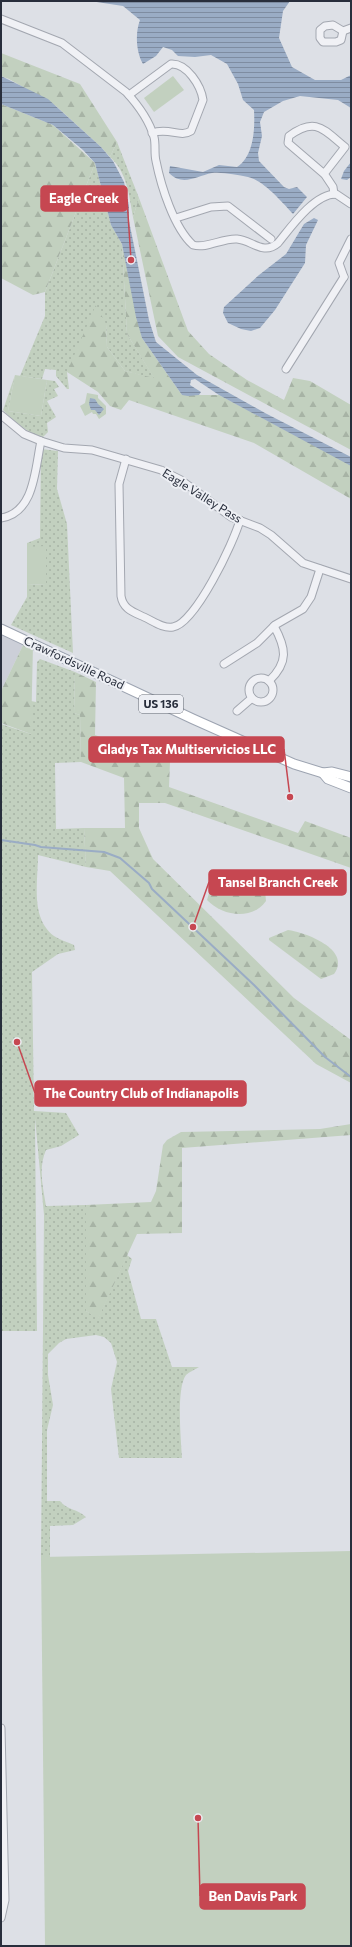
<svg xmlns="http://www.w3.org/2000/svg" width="352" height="1947" font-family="Commissioner,sans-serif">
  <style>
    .built { fill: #cccfd8 }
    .grass { fill: url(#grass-dots) }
    .forest { fill: url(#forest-firs) }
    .green { fill: #c2d0bf }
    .water { fill: url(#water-rules) }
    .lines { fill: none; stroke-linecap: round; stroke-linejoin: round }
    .stream { stroke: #9aacc5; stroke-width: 2 }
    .minor-casing { stroke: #a3a7b0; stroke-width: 9 }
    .major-casing { stroke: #9da4b1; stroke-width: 11 }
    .minor { stroke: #f0f1f5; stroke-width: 7 }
    .major { stroke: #fff; stroke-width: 9 }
    .labels { text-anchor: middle; stroke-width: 4; stroke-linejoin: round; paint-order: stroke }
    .shield { fill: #edeff4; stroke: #636873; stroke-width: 1 }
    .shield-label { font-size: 11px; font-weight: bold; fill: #282e3c }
    .street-label { font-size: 12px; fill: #282e3c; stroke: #edeff4 }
    .leader { fill: none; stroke: #c64751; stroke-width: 1.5 }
    .callout-dot { fill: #c64751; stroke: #edeff4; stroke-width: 1.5 }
    .callout { fill: #c64751; stroke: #c64751; stroke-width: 1.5 }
    .callout-label { font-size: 13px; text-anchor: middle; font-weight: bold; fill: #fff }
  </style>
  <defs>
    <pattern id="grass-dots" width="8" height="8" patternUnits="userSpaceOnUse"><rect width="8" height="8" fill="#c2d0bf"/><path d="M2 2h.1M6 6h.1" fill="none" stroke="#a7b3a5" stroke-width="1.8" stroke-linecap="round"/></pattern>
    <pattern id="forest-firs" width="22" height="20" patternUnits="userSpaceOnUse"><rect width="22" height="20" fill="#c2d0bf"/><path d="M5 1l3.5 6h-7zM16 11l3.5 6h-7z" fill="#a7b3a5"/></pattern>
    <pattern id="water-rules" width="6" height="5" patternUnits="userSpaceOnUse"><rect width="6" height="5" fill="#9aacc5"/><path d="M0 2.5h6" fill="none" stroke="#7e8ca1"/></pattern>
  </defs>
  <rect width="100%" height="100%" fill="#dde0e6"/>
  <path class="built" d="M1,630L25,641L1,691Z"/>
  <g class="grass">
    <path d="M117,142L139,198L133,217C129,195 127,172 110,157Z"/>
    <path d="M95,163L111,225L122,244L127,334L155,379L125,371L107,347L106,324L67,372L69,389H67L56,376V370L45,369L42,379L20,376L45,316V292Z"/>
    <path d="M15,375L8,411L41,416L47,380L55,381L59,387L54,389L58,396L47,401L56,417L47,423L48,432L43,437C28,434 14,421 3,410Z"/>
    <path d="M41,449L58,451L57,489L67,524L73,653L11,625L27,597V585L46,584V547H27V543L40,538Z"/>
    <path d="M40,659L75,672L74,713L80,715L81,762L55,763L56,829L84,828L86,867L38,855C38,882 30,918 54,936C60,940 68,942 74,945L75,950L58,954L32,972L34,1111L66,1113L79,1135L61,1146L46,1150C38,1168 43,1187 46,1206L86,1205V1311L98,1318L127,1255L132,1259L128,1271L141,1319H156L172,1367H199C196,1369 189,1372 186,1375C176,1388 181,1440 182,1458H119L111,1389L117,1362L111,1343L104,1337L96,1335L66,1339L59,1343L48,1354V1375L53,1405L47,1430V1501H60C67,1510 78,1509 86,1517L73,1525L50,1526V1557H41L44,1215L35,1118L37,1331H1V724L31,734V701L36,702L37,662Z"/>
  </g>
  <g class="forest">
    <path d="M1,53L80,84L117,142L110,157L101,147L56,106L9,79L1,76Z"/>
    <path d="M1,104L53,125L95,163L45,292L33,295L1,278Z"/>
    <path d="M139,198L188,331L209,354L247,380L284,400L293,378L310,381L351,405V450L178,357L158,336L133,217Z"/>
    <path d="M122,244L142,338L182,395H219L351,465V499L254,443L129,400L121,410L110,406L98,392L67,372L96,305L106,324L107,347L125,371L154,378L127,334Z"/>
    <path d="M25,641L33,645L31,734L1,723V691Z"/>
    <path d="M75,672L96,682L95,735L170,762L169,787L298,833L305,821L351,838V868L165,803H139V828L153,859L294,998L351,1040V1083L316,1064L110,871L86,867L84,828H125L124,778L81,762L80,715L74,713Z"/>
    <path d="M255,886L261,887L265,891L266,901C252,921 222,916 207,900L209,893L216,890Z"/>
    <path d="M288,930C304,932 352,949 334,974L321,979L269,940V938Z"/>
    <path d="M351,1124V1135L182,1148V1233L137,1234L98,1319L86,1311V1205L151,1202L156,1191L163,1145L167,1140L181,1132L320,1129Z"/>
  </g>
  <g class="green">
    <path d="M173,76L184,90L154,112L144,98Z"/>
    <path d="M15,375L47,380L41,416L8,411Z"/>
    <path d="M87,393L98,395V398L106,406V414L99,419L96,414H93L92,412L85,416L80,406L85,403Z"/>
    <path d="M46,546V584L27,585V547Z"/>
    <path d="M351,1551V1946H45L41,1557Z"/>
  </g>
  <g class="water">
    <path d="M90,1H290L283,11L279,38L292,67L315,80H341L351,75V108L338,100L300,96L283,101L264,112L260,122L262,136L258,153L259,161L284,187L289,189L297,187L307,197L293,214C283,203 263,180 248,177C237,175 224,172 212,173C196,176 183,187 169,173L170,166L203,172L219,165L237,167C254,156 255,129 254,110L243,100L238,84L227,64L211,55L195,57L178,56L172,50L163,47L156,56L143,64C136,52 135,33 140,20L123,6Z"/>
    <path d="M1,76L48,99L101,147L113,161L124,182L129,206V221L149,320L156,342L197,375L265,413L351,457V466L219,395L195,379L191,380L190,385L201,392L199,395L188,396L182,395L142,338L136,317L122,244L111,225L95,163L83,150L53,125L1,104Z"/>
    <path d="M351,162V177L347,180L341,179L344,171Z"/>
    <path d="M314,218L318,220L306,245L305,263L275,310L260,328L251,331L241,329L228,323L223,313L224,307L259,275L286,254L304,224Z"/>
    <path d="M90,398L95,399L98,404L104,409L99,415L95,410H91L89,404Z"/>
  </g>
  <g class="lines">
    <path class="stream" d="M1,840L35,845L41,847L104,852L120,858L149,883L152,889L254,985L325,1057L351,1077"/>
    <defs>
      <g id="minor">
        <path d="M1,19L62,43L126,92C138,105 149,120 154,137C156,144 154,153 156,161C161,186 174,228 193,245C207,249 222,238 237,239C252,240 263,256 278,243C291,227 314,194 336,194L351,204"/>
        <path d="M333,25L343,31L341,40L336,42H323L320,38V30L325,26Z"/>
        <path d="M343,31L351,28"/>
        <path d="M129,95L171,64C187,63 201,86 203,100L191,131C180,138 169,127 152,133"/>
        <path d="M324,174L345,147C324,130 316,116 289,136L288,143L323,173L325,175L333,187L334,194"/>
        <path d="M176,218L211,207L228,206L271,239"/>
        <path d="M344,277L339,263L351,239"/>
        <path d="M286,369L344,277"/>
        <path d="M1,415L24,434L41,441L64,448L92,450L161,470L181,480L231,517L260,528L271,535L303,563L351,579"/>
        <path d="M126,459L119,484L121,596C123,609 133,612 144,617C153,621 163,629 173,627C195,624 234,542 240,520"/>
        <path d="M1,518C35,513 35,468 41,441"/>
        <path d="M224,664L257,643L275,625L303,609L311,597L320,569"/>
        <circle cx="261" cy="690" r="12"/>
        <path d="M269,681C289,662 286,648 274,626"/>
        <path d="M237,711L252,698"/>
        <path d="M1,1728L5,1900L1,1918"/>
      </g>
      <g id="major">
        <path d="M1,629L193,719L294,764L323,773L332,772L351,777"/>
        <path d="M323,773L328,779L351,788"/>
      </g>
    </defs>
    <use href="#minor" class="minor-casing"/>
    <use href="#major" class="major-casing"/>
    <use href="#minor" class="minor"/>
    <use href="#major" class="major"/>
  </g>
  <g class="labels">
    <rect class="shield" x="139" y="695" width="44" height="18" rx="3"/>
    <g class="shield-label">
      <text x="161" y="708">US 136</text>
    </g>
    <g class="street-label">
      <text transform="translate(202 496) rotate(32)" y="4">Eagle Valley Pass</text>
      <text transform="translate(74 663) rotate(25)" y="4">Crawfordsville Road</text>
    </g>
  </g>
  <path class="leader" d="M131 260L127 199M290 797L284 749M193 927L209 882M17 1042L35 1093M198 1818L200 1896"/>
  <g class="callout-dot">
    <circle cx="131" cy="260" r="4"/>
    <circle cx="290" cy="797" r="4"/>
    <circle cx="193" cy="927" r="4"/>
    <circle cx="17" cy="1042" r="4"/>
    <circle cx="198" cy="1818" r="4"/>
  </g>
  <g class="callout">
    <rect x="41" y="186" width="86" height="25" rx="4"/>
    <rect x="89" y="737" width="195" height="25" rx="4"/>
    <rect x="209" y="870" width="137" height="25" rx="4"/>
    <rect x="35" y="1081" width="211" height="25" rx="4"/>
    <rect x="200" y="1884" width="105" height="25" rx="4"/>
  </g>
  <g class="callout-label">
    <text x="84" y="203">Eagle Creek</text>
    <text x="187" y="754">Gladys Tax Multiservicios LLC</text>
    <text x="278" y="887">Tansel Branch Creek</text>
    <text x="141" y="1098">The Country Club of Indianapolis</text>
    <text x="253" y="1901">Ben Davis Park</text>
  </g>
  <rect width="352" height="1947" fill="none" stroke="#282e3c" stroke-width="4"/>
</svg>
